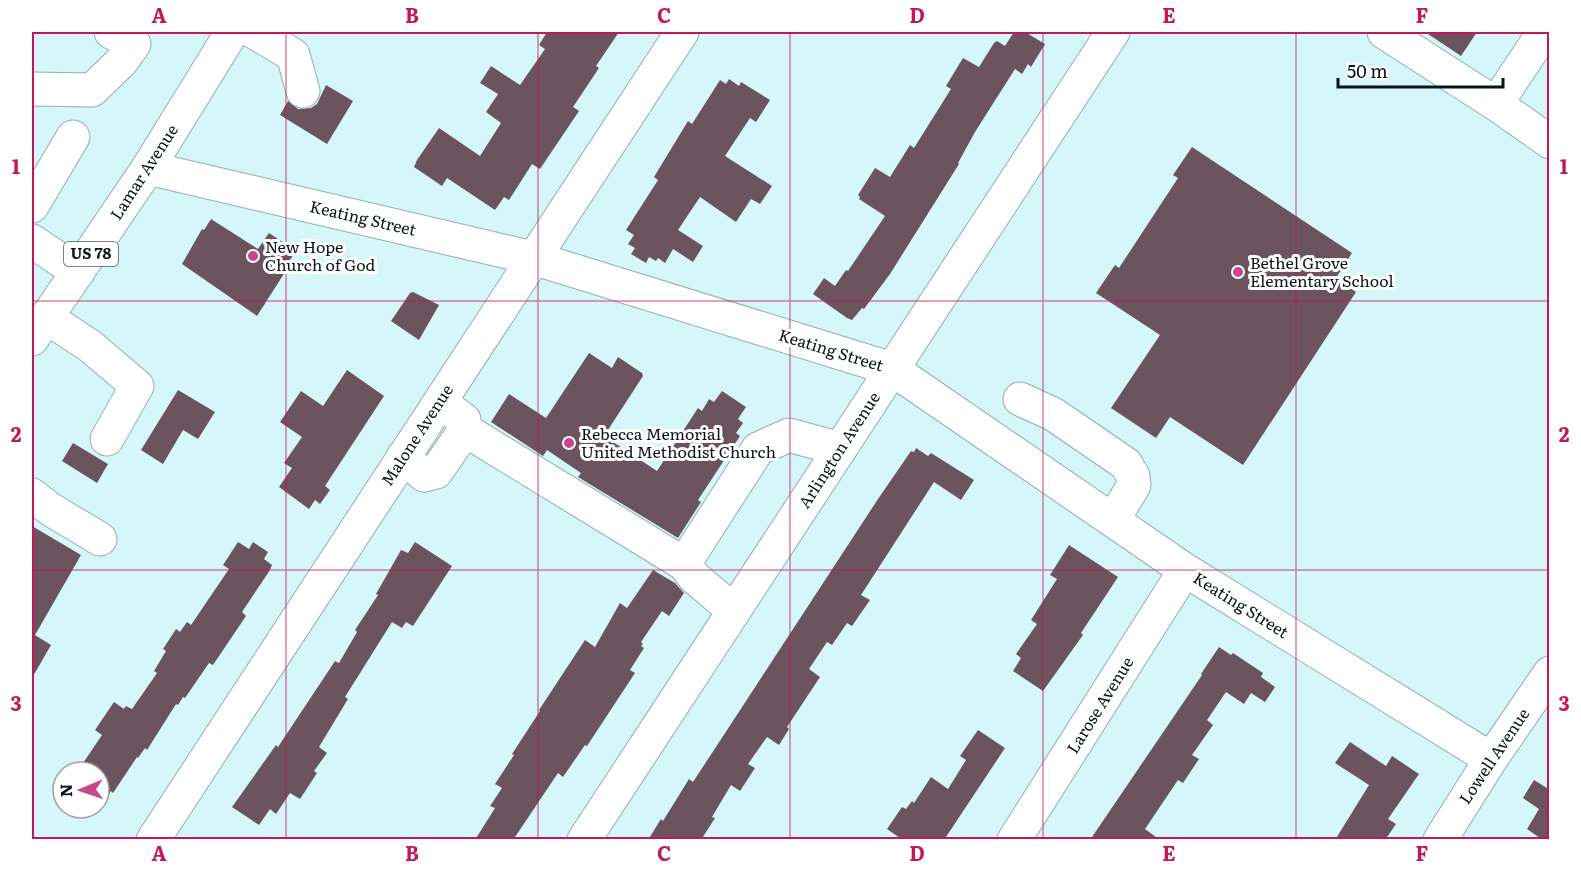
<svg xmlns="http://www.w3.org/2000/svg" width="1581" height="871" font-family="Literata,serif">
  <style>
    .building { fill: #6c545e }
    .lines { fill: none; stroke-linecap: round; stroke-linejoin: round }
    .minor-casing { stroke: #8eafb1; stroke-width: 35 }
    .major-casing { stroke: #8eafb1; stroke-width: 35 }
    .minor { stroke: #fff; stroke-width: 33 }
    .major { stroke: #fff; stroke-width: 33 }
    .grid { fill: none; stroke: #c2185b; stroke-width: 1.5; stroke-opacity: 0.55 }
    .poi-dot { fill: #c9468d; stroke: #fff; stroke-width: 2 }
    .labels { text-anchor: middle; stroke-width: 6; stroke-linejoin: round; paint-order: stroke }
    .shield { fill: #fff; stroke: #525a5b; stroke-width: 1.5 }
    .shield-label { font-size: 15px; font-weight: bold; fill: #081415 }
    .street-label { font-size: 16px; fill: #081415; stroke: #fff }
    .poi-label { font-size: 16px; fill: #081415; stroke: #fff; text-anchor: start }
    .neatline { fill: none; stroke: #c2185b; stroke-width: 2 }
    .grid-label { font-size: 20px; text-anchor: middle; font-weight: bold; fill: #c2185b }
  </style>
  <rect width="100%" height="100%" fill="#d5f7f9"/>
  <g class="building">
    <path d="M547,32H619L596,66L599,68L573,107L579,111L540,169L532,164L509,200L504,197L495,210L447,178L442,186L414,167L417,160L439,128L480,156L501,123L486,112L498,94L480,83L491,66L520,85L545,49L539,45Z"/>
    <path d="M1014,32H1025L1045,44L1031,67L1028,64L1022,74L1015,69L975,132L958,163L959,164L890,274L864,309L862,308L852,320L847,318L813,294L824,278L835,286L846,270L848,271L885,216L859,199L860,197L858,195L875,168L890,177L910,145L914,148L951,89L946,86L963,58L979,67L994,43L997,41L1005,46Z"/>
    <path d="M1425,32H1477L1461,56Z"/>
    <path d="M729,79L739,86L741,82L770,100L756,122L750,118L725,156L772,186L760,204L751,199L736,222L700,197L678,230L703,246L693,262L673,249L665,263L658,258L656,261L649,257L646,263L631,254L635,248L628,244L634,235L626,230L658,180L654,177L688,121L692,124L720,80L726,84Z"/>
    <path d="M326,85L353,101L327,144L280,115L288,101L298,109L311,108L317,104Z"/>
    <path d="M1192,147L1352,253L1336,278L1356,292L1243,465L1170,417L1156,438L1111,408L1160,335L1096,293L1115,265L1119,268L1178,178L1173,175Z"/>
    <path d="M211,219L258,249L269,233L296,251L285,267L287,269L257,316L182,264L202,229L204,230Z"/>
    <path d="M413,292L439,305L419,340L391,321L410,293Z"/>
    <path d="M589,353L612,368L618,357L642,373L643,376L604,436L657,471L698,408L702,411L709,399L714,402L722,391L746,407L738,419L743,423L736,433L740,436L698,500L701,502L678,538L578,477L581,473L547,450L543,456L491,422L509,394L546,418Z"/>
    <path d="M347,370L384,396L325,486L330,490L320,504L315,500L309,509L279,487L292,468L284,463L302,437L280,422L301,391L323,406Z"/>
    <path d="M178,390L215,412L198,439L183,430L163,464L141,450Z"/>
    <path d="M73,443L108,464L97,483L62,461Z"/>
    <path d="M916,448L928,456L931,453L974,480L961,500L934,482L861,595L870,600L852,626L847,623L832,645L827,642L809,669L820,677L787,727L789,729L779,745L767,737L748,764L755,768L740,791L731,785L712,817L715,818L701,840H648L661,819L663,821L689,779L693,782L878,499L911,451L914,452Z"/>
    <path d="M32,526L81,555L35,635L51,645L32,678Z"/>
    <path d="M238,542L249,549L253,542L268,552L264,559L272,565L270,570L242,612L246,616L213,665L209,663L185,698L183,697L178,705L176,704L147,750L145,748L138,758L137,757L113,793L111,791L99,809V772H77L102,735L95,730L114,702L124,709L126,706L132,709L157,673L154,671L166,651L163,649L176,629L180,632L187,622L191,625L229,569L223,565Z"/>
    <path d="M415,542L452,566L413,626L406,622L402,628L392,622L345,697L348,699L319,747L327,753L314,771L317,773L300,799L290,793L276,814L270,809L259,825L232,807L276,745L278,747L335,661L339,663L357,632L355,630L378,595L376,594L401,550L408,553Z"/>
    <path d="M1069,545L1118,577L1081,633L1083,635L1043,691L1013,671L1021,658L1016,654L1037,624L1031,620L1057,579L1050,575Z"/>
    <path d="M653,570L675,583L684,593L669,616L662,611L641,642L643,644L641,646L644,648L630,670L635,673L587,746L585,745L563,777L558,773L513,840H475L495,808L490,806L502,788L495,784L514,755L512,754L540,711L539,710L585,640L595,647L620,603L627,608Z"/>
    <path d="M1219,647L1231,655L1233,653L1263,673L1261,677L1275,687L1265,702L1251,693L1244,704L1226,692L1207,720L1213,725L1192,755L1199,759L1183,783L1178,780L1145,829L1160,840H1090L1202,675L1201,674Z"/>
    <path d="M978,730L1005,748L944,840H903L887,829L902,807L906,809L912,801L914,803L931,777L948,789L966,760L960,756Z"/>
    <path d="M1350,742L1386,766L1392,756L1419,774L1388,819L1396,824L1385,840H1335L1369,785L1335,763Z"/>
    <path d="M1534,780L1550,790V840H1543L1527,829L1539,809L1523,798Z"/>
  </g>
  <g class="lines">
    <defs>
      <g id="minor">
        <path d="M254,32L293,55L303,91"/>
        <path d="M1384,32L1496,104L1550,142"/>
        <path d="M32,89L92,90L122,61L134,44L111,32"/>
        <path d="M1496,104L1544,32"/>
        <path d="M148,168L533,258L892,369L1185,570L1491,759"/>
        <path d="M32,206L73,137"/>
        <path d="M32,241L78,272"/>
        <path d="M46,317L90,346L137,386L107,439"/>
        <path d="M1020,399L1053,414L1126,464L1133,476L1134,485L1113,520"/>
        <path d="M465,430L684,564"/>
        <path d="M403,457L424,475L436,472L465,430L464,420L455,413"/>
        <path d="M32,495L50,509L100,539"/>
        <path d="M734,611L694,577L684,564L758,449L789,435L840,449"/>
        <path d="M153,840L682,32"/>
        <path d="M584,840L1113,32"/>
        <path d="M1014,840L1185,570"/>
        <path d="M1440,840L1491,759L1550,673"/>
      </g>
      <path id="major" d="M32,339L148,168L232,32"/>
    </defs>
    <use href="#minor" class="minor-casing"/>
    <use href="#major" class="major-casing"/>
    <use href="#minor" class="minor"/>
    <use href="#major" class="major"/>
  </g>
  <path class="grid" d="M286,32V840M538,32V840M790,32V840M1043,32V840M1296,32V840M32,301H1550M32,570H1550"/>
  <g class="poi-dot">
    <circle cx="253" cy="256" r="6"/>
    <circle cx="1238" cy="272" r="6"/>
    <circle cx="569" cy="443" r="6"/>
  </g>
  <g class="labels">
    <rect class="shield" x="64" y="242" width="54" height="24" rx="4.5"/>
    <g class="shield-label">
      <text x="91" y="259">US 78</text>
    </g>
    <g class="street-label">
      <text transform="translate(144 172) rotate(-57)" y="6">Lamar Avenue</text>
      <text transform="translate(363 218) rotate(13)" y="6">Keating Street</text>
      <text transform="translate(831 350) rotate(17)" y="6">Keating Street</text>
      <text transform="translate(417 435) rotate(-57)" y="6">Malone Avenue</text>
      <text transform="translate(839 450) rotate(-57)" y="6">Arlington Avenue</text>
      <text transform="translate(1241 605) rotate(32)" y="6">Keating Street</text>
      <text transform="translate(1100 705) rotate(-58)" y="6">Larose Avenue</text>
      <text transform="translate(1494 756) rotate(-56)" y="6">Lowell Avenue</text>
    </g>
    <g class="poi-label">
      <text x="265" y="253">New Hope<tspan x="265" dy="18">Church of God</tspan></text>
      <text x="1250" y="269">Bethel Grove<tspan x="1250" dy="18">Elementary School</tspan></text>
      <text x="581" y="440">Rebecca Memorial<tspan x="581" dy="18">United Methodist Church</tspan></text>
    </g>
  </g>
  <rect width="1581" height="871" fill="none" stroke="#ffffff" stroke-width="66"/>
  <g transform="translate(81 790) rotate(268)"><circle r="28" fill="#ffffff" stroke="#9ca1a1" stroke-width="1.5"/>
  <path d="M0-4.5L10 22L0 15L-10 22Z" fill="#c9468d"/>
  <text y="-9" font-size="16" font-weight="bold" text-anchor="middle" fill="#081415">N</text>
  </g>
  <path d="M1338 78v9h165v-9" fill="none" stroke="#081415" stroke-width="3"/>
  <text x="1347" y="78" font-size="18" fill="#081415" stroke="#ffffff" stroke-width="4.5" paint-order="stroke">50 m</text>
  <rect x="33" y="33" width="1515" height="805" class="neatline"/>
  <g class="grid-label">
    <text x="159" y="23">A</text>
    <text x="412" y="23">B</text>
    <text x="664" y="23">C</text>
    <text x="917" y="23">D</text>
    <text x="1169" y="23">E</text>
    <text x="1422" y="23">F</text>
    <text x="16" y="174">1</text>
    <text x="1564" y="174">1</text>
    <text x="16" y="442">2</text>
    <text x="1564" y="442">2</text>
    <text x="16" y="711">3</text>
    <text x="1564" y="711">3</text>
    <text x="159" y="861">A</text>
    <text x="412" y="861">B</text>
    <text x="664" y="861">C</text>
    <text x="917" y="861">D</text>
    <text x="1169" y="861">E</text>
    <text x="1422" y="861">F</text>
  </g>
</svg>
